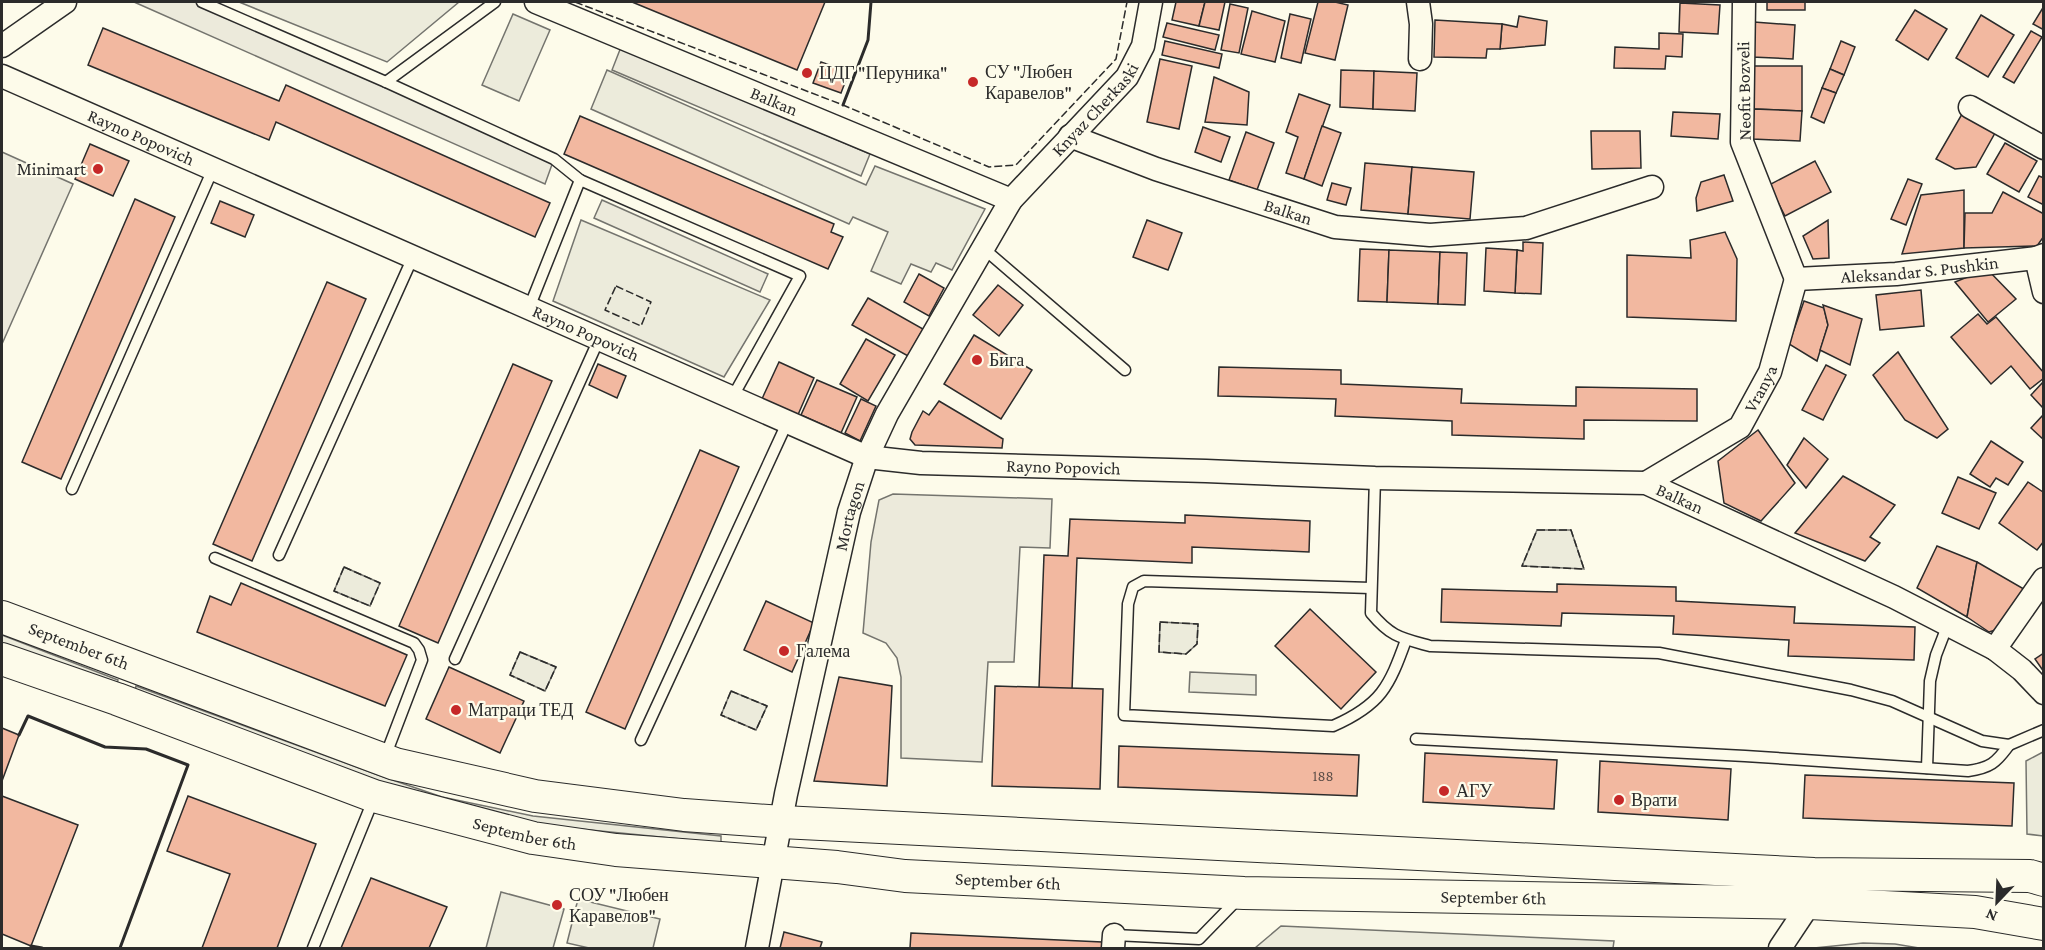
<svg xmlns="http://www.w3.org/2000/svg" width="2045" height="950" font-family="'Crimson Pro',serif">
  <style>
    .green { fill: #ecebdb; stroke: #74746e; stroke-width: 1.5 }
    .parking { fill: #eceadb; stroke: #74746e; stroke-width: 1.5 }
    .building { fill: #f2b8a0; stroke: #2b2b2b; stroke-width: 1.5 }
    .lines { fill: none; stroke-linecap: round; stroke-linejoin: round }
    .lane-casing { stroke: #2b2b2b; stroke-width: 13 }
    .street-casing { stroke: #2b2b2b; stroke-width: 25 }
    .secondary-casing { stroke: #2b2b2b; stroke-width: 34 }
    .lane { stroke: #fdfbea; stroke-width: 10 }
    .street { stroke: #fdfbea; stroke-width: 22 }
    .secondary { stroke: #fdfbea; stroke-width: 32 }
    .fence { stroke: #2b2b2b; stroke-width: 1.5; stroke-dasharray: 8 3; stroke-linecap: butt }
    .wall { stroke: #2b2b2b; stroke-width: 3 }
    .poi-dot { fill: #c62828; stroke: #fdfbea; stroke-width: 2 }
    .labels { text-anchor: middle; stroke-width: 4.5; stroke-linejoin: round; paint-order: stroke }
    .number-label { font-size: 15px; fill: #5d4e48 }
    .poi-label { font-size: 18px; fill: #2b2b2b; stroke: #fdfbea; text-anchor: start }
    .street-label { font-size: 18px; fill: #2b2b2b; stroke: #fdfbea }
  </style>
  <rect width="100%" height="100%" fill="#fdfbea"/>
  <g class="green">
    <path d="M239,2H459L387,62Z"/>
    <path d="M513,14L550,30L519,101L482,85Z"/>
    <path d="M607,70L866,185L875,166L985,209L952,270L936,263L931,272L911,264L901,284L871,271L888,232L853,217L849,224L591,109Z"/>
    <path d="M581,220L770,300L724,377L553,301Z"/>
    <path d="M1537,530H1571L1584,569L1522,566Z"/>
    <path d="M344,567L380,583L370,606L334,591Z"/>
    <path d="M1160,622L1198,624L1197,644L1186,654L1159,652Z"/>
    <path d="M2,635L118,680L116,688L2,644Z"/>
    <path d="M520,652L556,667L545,691L510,675Z"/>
    <path d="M1190,672L1256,675V695L1189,692Z"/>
    <path d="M136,686L378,775L442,797L533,816L721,836V843L530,824L378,784L135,690Z"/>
    <path d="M731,691L767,706L756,730L721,715Z"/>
    <path d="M2043,752V836L2027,834L2026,761Z"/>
    <path d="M501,892L564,909L553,948H486Z"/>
    <path d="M578,899L660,919L653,948H589L567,943Z"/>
    <path d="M1281,926L1614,941L1613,948H1255Z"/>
    <path d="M1863,943L1895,944L1919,948H1814Z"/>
  </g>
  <g class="parking">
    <path d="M134,2H202L554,159L545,184Z"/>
    <path d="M621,47L870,154L861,176L612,70Z"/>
    <path d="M2,152L73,184L2,344Z"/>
    <path d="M602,200L768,274L760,292L594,218Z"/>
    <path d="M893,494L1052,499L1050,548L1020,547L1014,662H988L982,762L901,758V677L897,658L886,643L863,633L871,542L879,500Z"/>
  </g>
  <g class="building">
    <path d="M632,2H825L797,70Z"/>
    <path d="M1176,2H1205L1199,26L1172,20Z"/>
    <path d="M1205,2H1225L1219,30L1199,26Z"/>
    <path d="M1318,2H1335L1348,5L1335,60L1305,53Z"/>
    <rect x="1767" y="2" width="38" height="8"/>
    <path d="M1680,3L1720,5L1718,34L1679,32Z"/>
    <path d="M1230,4L1248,8L1239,53L1221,50Z"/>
    <path d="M2044,6V30L2033,24Z"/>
    <path d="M1915,10L1947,29L1928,60L1896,40Z"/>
    <path d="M1252,11L1285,21L1275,62L1241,54Z"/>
    <path d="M1290,14L1311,19L1301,63L1281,58Z"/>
    <path d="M1981,15L2014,35L1988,77L1956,58Z"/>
    <path d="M1519,16L1547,21L1545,45L1500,49L1502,24L1517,27Z"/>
    <path d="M1435,20L1502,24L1500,49H1487L1486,58L1434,57Z"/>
    <path d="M1754,22L1795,25L1793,59L1752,57Z"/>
    <path d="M1167,23L1219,35L1215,50L1163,37Z"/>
    <path d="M103,28L279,101L286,85L550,203L535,237L276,122L269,140L88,65Z"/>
    <path d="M2031,31L2042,37L2014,83L2003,77Z"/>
    <path d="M1659,33L1683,34L1682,57L1666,56L1665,69L1614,68L1615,47L1659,49Z"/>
    <path d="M1165,41L1222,54L1219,68L1162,55Z"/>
    <path d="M1841,41L1855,47L1844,75L1830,69Z"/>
    <path d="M1160,59L1192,66L1179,129L1147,122Z"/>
    <path d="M821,62L849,72L841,93L813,83Z"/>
    <path d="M1754,66H1802V111L1754,109Z"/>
    <path d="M1830,69L1844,75L1836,93L1822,88Z"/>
    <path d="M1341,70L1374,71L1373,109L1340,107Z"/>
    <path d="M1374,71L1417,73L1415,111L1373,109Z"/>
    <path d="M1214,77L1249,92L1247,125L1205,122Z"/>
    <path d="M1822,88L1836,93L1824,123L1811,117Z"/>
    <path d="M1299,94L1330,105L1304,179L1286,173L1298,137L1286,132Z"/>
    <path d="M1754,109L1802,111L1800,141L1752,139Z"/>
    <path d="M1673,112L1720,114L1718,139L1671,136Z"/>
    <path d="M1962,114L1995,133L1976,167L1955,169L1936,159Z"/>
    <path d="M580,116L834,224L831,232L843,237L828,269L564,154Z"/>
    <path d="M1322,126L1341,133L1322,186L1304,179Z"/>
    <path d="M1203,127L1230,137L1221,162L1195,152Z"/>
    <path d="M1591,131H1640L1641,168L1592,169Z"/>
    <path d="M1246,132L1274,143L1257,190L1229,180Z"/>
    <path d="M2005,143L2037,161L2019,192L1987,174Z"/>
    <path d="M90,144L129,161L113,196L75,179Z"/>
    <path d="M1815,161L1831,192L1785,216L1769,185Z"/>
    <path d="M1365,163L1412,167L1408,214L1361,210Z"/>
    <path d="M1412,167L1474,172L1470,219L1408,214Z"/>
    <path d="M1724,175L1733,201L1697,211L1696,198L1701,182Z"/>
    <path d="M2039,176L2044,178V205L2028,197Z"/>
    <path d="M1908,179L1922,184L1906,225L1891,219Z"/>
    <path d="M1332,183L1351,188L1346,205L1327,200Z"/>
    <path d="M1964,190V248L1902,254L1921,195Z"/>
    <path d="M2003,192L2044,214V236L2037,246L1964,248L1965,213H1992Z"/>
    <path d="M135,199L175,217L61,479L22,462Z"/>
    <path d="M220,201L254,215L245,237L211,223Z"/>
    <path d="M1147,220L1182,233L1168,270L1133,257Z"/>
    <path d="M1828,220L1829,258L1813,259L1803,236Z"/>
    <path d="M1725,232L1737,259L1736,321L1627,317V255L1691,258L1690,240Z"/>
    <path d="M1523,242L1543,243L1541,294L1515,293L1517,250L1523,251Z"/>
    <path d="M1486,248L1517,250L1515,293L1484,291Z"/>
    <path d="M1360,249L1389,250L1387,302L1358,301Z"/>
    <path d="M1389,250L1440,252L1438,304L1387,302Z"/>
    <path d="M1440,252L1467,253L1465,305L1438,304Z"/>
    <path d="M1987,269L2016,299L1988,322L1955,282Z"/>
    <path d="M919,274L944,288L929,316L904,302Z"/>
    <path d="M327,282L366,299L252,561L213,544Z"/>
    <path d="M998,285L1023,305L999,336L973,315Z"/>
    <path d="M1921,290L1924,326L1880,330L1876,295Z"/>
    <path d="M868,298L923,329L908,356L852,325Z"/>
    <path d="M1804,301L1824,308L1828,325L1817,361L1789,344Z"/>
    <path d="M1823,305L1862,319L1850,365L1820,350L1828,325Z"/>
    <path d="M1978,314L1987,324L1996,317L2044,373V378L2030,389L2011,366L1991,384L1951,337Z"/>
    <path d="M974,335L1032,370L1001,419L944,384Z"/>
    <path d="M866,339L895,355L868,401L840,384Z"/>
    <path d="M1898,352L1948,429L1937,438L1905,420L1873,375Z"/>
    <path d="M779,362L814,378L797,417L761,401Z"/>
    <path d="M513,364L552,381L438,643L399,626Z"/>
    <path d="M598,364L626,376L617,398L589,385Z"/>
    <path d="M1826,365L1846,375L1823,420L1802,410Z"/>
    <path d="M1219,367L1341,370V384L1462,389L1461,403L1576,406V387L1697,389V421L1584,420V439L1452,435V421L1335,416L1336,399L1218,396Z"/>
    <path d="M817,380L857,397L841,433L801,415Z"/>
    <path d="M2044,381V409L2031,395Z"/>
    <path d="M861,399L876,406L860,441L845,433Z"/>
    <path d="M939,401L1003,439L1002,448L915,445L910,439L912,432L923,411L929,415Z"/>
    <path d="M2044,414V440L2031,428Z"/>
    <path d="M1758,430L1795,483L1761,521L1724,503L1718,461Z"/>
    <path d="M1804,438L1828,459L1806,488L1787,465Z"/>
    <path d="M1991,441L2023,462L2008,485L1996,478L1990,487L1970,474Z"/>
    <path d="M700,450L739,467L625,729L586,712Z"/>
    <path d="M1843,476L1895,505L1870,537L1880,543L1865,561L1795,533Z"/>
    <path d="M1958,477L1996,493L1979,529L1942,513Z"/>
    <path d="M2028,482L2043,492L2044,490V541L2037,550L1999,523Z"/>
    <path d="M1185,515L1310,521L1309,552L1192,547V563L1077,558L1072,690L1039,688L1044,555L1068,556L1070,519L1185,523Z"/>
    <path d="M1937,546L1977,562L1967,617L1917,588Z"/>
    <path d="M1977,562L2029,592L2005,627L1989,632L1967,617Z"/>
    <path d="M241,583L407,655L385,706L197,632L210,596L231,605Z"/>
    <path d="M1557,584L1676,587V601L1795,607L1794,623L1915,627L1914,660L1788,656L1789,640L1673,634L1674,616L1562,613L1561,626L1441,622L1442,589L1557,592Z"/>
    <path d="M766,601L814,623L792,672L744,650Z"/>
    <path d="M1310,609L1376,672L1341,709L1275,646Z"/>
    <path d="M2044,653V672L2035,659Z"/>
    <path d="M449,667L524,701L500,753L426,719Z"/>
    <path d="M839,677L892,686L887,786L814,781Z"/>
    <path d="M995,686L1103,689L1100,789L992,786Z"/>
    <path d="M2,728L19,735L2,781Z"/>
    <path d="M1119,746L1359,755L1357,796L1118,787Z"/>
    <path d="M1425,753L1557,760L1554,809L1423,802Z"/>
    <path d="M1600,761L1731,769L1728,820L1598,812Z"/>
    <path d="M1805,775L2014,783L2012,826L1803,818Z"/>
    <path d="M2,796L78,825L31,946L2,934Z"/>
    <path d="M188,796L316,844L277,948H202L230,874L167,851Z"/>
    <path d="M371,878L447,907L429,948H341Z"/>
    <path d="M784,932L822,942L820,948H780Z"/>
    <path d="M911,933L1102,942V948H910Z"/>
  </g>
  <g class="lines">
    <defs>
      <g id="lane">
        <path d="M202,2L386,82L554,159L580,180"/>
        <path d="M386,82L495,2"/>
        <path d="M983,248L1125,370"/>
        <path d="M529,308L580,180L800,276L732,398"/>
        <path d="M1375,478L1371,613C1391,637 1401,638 1430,646L1659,653L1851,690L1892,701L1982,741L2009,745L2044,730"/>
        <path d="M72,489L213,169"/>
        <path d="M279,555L413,257"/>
        <path d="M215,558L414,643L419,650L422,660L385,757"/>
        <path d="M1371,588L1144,581L1133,587L1128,604L1124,715L1333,726C1381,705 1389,687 1406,640"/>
        <path d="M455,659L599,339"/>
        <path d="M1416,739L1745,756L1968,771C1990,768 1996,763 2009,745"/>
        <path d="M641,740L787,423"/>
        <path d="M1927,768L1930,681L1936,655L1948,624"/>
        <path d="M1114,935L1199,939L1238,899"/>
        <path d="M313,948L374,798"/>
      </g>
      <g id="street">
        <path id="s1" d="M536,2L1011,200"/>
        <path d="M1418,2L1421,24L1420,59"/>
        <path d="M1744,2L1742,142L1796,279"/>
        <path d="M2,46L65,2"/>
        <path id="s2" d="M2,76L867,457L921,463L1206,471L1375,478L1646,483L1894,597L1995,649L2022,670L2044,693"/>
        <path d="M1970,107L2044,148"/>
        <path id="s3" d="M1070,136L1156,169L1335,227L1430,235L1526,228L1652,187"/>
        <path d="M2036,258L2044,292"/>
        <path id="s4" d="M1796,279L1896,274L2036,258L2044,255"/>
        <path id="s5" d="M1646,483L1740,427L1770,372L1796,279"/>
        <path d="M1995,649L2044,579"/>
        <path id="s6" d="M757,948L786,794L849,512L867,457L887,414L1011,200L1127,77L1143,46L1151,2"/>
        <path d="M1113,948L1114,935"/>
        <path d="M1780,948L1810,903"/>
      </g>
      <g id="secondary">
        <path id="s7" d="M2,617L395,764L535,796L684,815L782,822L1814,874L2030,876L2044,880"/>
        <path id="s8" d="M2,659L117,699L374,796L533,838L616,850L837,867L905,876L1244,893L1810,903L1975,912L2044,924"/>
      </g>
    </defs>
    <use href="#lane" class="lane-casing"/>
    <use href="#street" class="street-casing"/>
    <use href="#secondary" class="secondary-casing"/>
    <use href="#lane" class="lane"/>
    <use href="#street" class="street"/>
    <use href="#secondary" class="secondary"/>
    <g class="fence">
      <path d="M575,2L843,105L989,167L1016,165L1116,59L1127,2"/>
      <path d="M616,286L651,302L641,326L605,310Z"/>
      <path d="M1537,530H1571L1584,569L1522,566Z"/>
      <path d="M344,567L380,583L370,606L334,591Z"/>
      <path d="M1160,622L1198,624L1197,644L1186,654L1159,652Z"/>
      <path d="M520,652L556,667L545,691L510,675Z"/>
      <path d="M731,691L767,706L756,730L721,715Z"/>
    </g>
    <g class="wall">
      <path d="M843,105L868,40L871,2"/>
      <path d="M19,735L28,716L105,747L146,749L188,765L120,948"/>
      <path d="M31,946L42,948"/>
    </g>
  </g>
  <g class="poi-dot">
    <circle cx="807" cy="73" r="6"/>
    <circle cx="973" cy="82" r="6"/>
    <circle cx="98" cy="169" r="6"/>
    <circle cx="977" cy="360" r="6"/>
    <circle cx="784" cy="651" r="6"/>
    <circle cx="456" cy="710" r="6"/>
    <circle cx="1444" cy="791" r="6"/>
    <circle cx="1619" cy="800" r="6"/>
    <circle cx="557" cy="905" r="6"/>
  </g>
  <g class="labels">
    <g class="number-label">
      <text x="1323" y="781">188</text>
    </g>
    <g class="poi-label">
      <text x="985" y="78">СУ "Любен<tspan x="985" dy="21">Каравелов"</tspan></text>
      <text x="819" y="79">ЦДГ "Перуника"</text>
      <text x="86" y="175" text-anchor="end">Minimart</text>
      <text x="989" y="366">Бига</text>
      <text x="796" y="657">Галема</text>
      <text x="468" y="716">Матраци ТЕД</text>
      <text x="1456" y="797">АГУ</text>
      <text x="1631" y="806">Врати</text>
      <text x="569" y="901">СОУ "Любен<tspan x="569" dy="21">Каравелов"</tspan></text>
    </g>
    <g class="street-label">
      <text transform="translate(1744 91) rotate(-91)" y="6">Neofit Bozveli</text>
      <text dy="6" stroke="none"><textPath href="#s1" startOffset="258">Balkan</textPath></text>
      <text dy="6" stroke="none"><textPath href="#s6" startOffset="922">Knyaz Cherkaski</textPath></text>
      <text dy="6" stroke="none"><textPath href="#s2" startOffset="152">Rayno Popovich</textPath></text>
      <text dy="6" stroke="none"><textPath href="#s3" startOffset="231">Balkan</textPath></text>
      <text dy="6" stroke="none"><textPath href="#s4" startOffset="124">Aleksandar S. Pushkin</textPath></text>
      <text dy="6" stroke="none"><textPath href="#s2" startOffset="638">Rayno Popovich</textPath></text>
      <text dy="6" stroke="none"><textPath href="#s5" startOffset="153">Vranya</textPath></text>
      <text dy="6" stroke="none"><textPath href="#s2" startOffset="1142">Rayno Popovich</textPath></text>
      <text dy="6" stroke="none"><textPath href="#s2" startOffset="1762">Balkan</textPath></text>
      <text dy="6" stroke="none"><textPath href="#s6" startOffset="442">Mortagon</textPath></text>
      <text dy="6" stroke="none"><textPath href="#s7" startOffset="82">September 6th</textPath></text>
      <text dy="6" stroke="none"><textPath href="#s8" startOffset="552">September 6th</textPath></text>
      <text dy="6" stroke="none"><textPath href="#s8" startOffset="1038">September 6th</textPath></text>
      <text dy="6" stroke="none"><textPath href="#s8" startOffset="1524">September 6th</textPath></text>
    </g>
  </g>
  <rect width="2045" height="950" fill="none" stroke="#2b2b2b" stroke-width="6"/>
  <g transform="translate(1997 902) rotate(203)" stroke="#fdfbea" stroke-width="4.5" paint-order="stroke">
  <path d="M0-4.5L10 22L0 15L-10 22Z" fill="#2b2b2b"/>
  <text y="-9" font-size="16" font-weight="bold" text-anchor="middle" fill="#2b2b2b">N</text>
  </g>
</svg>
